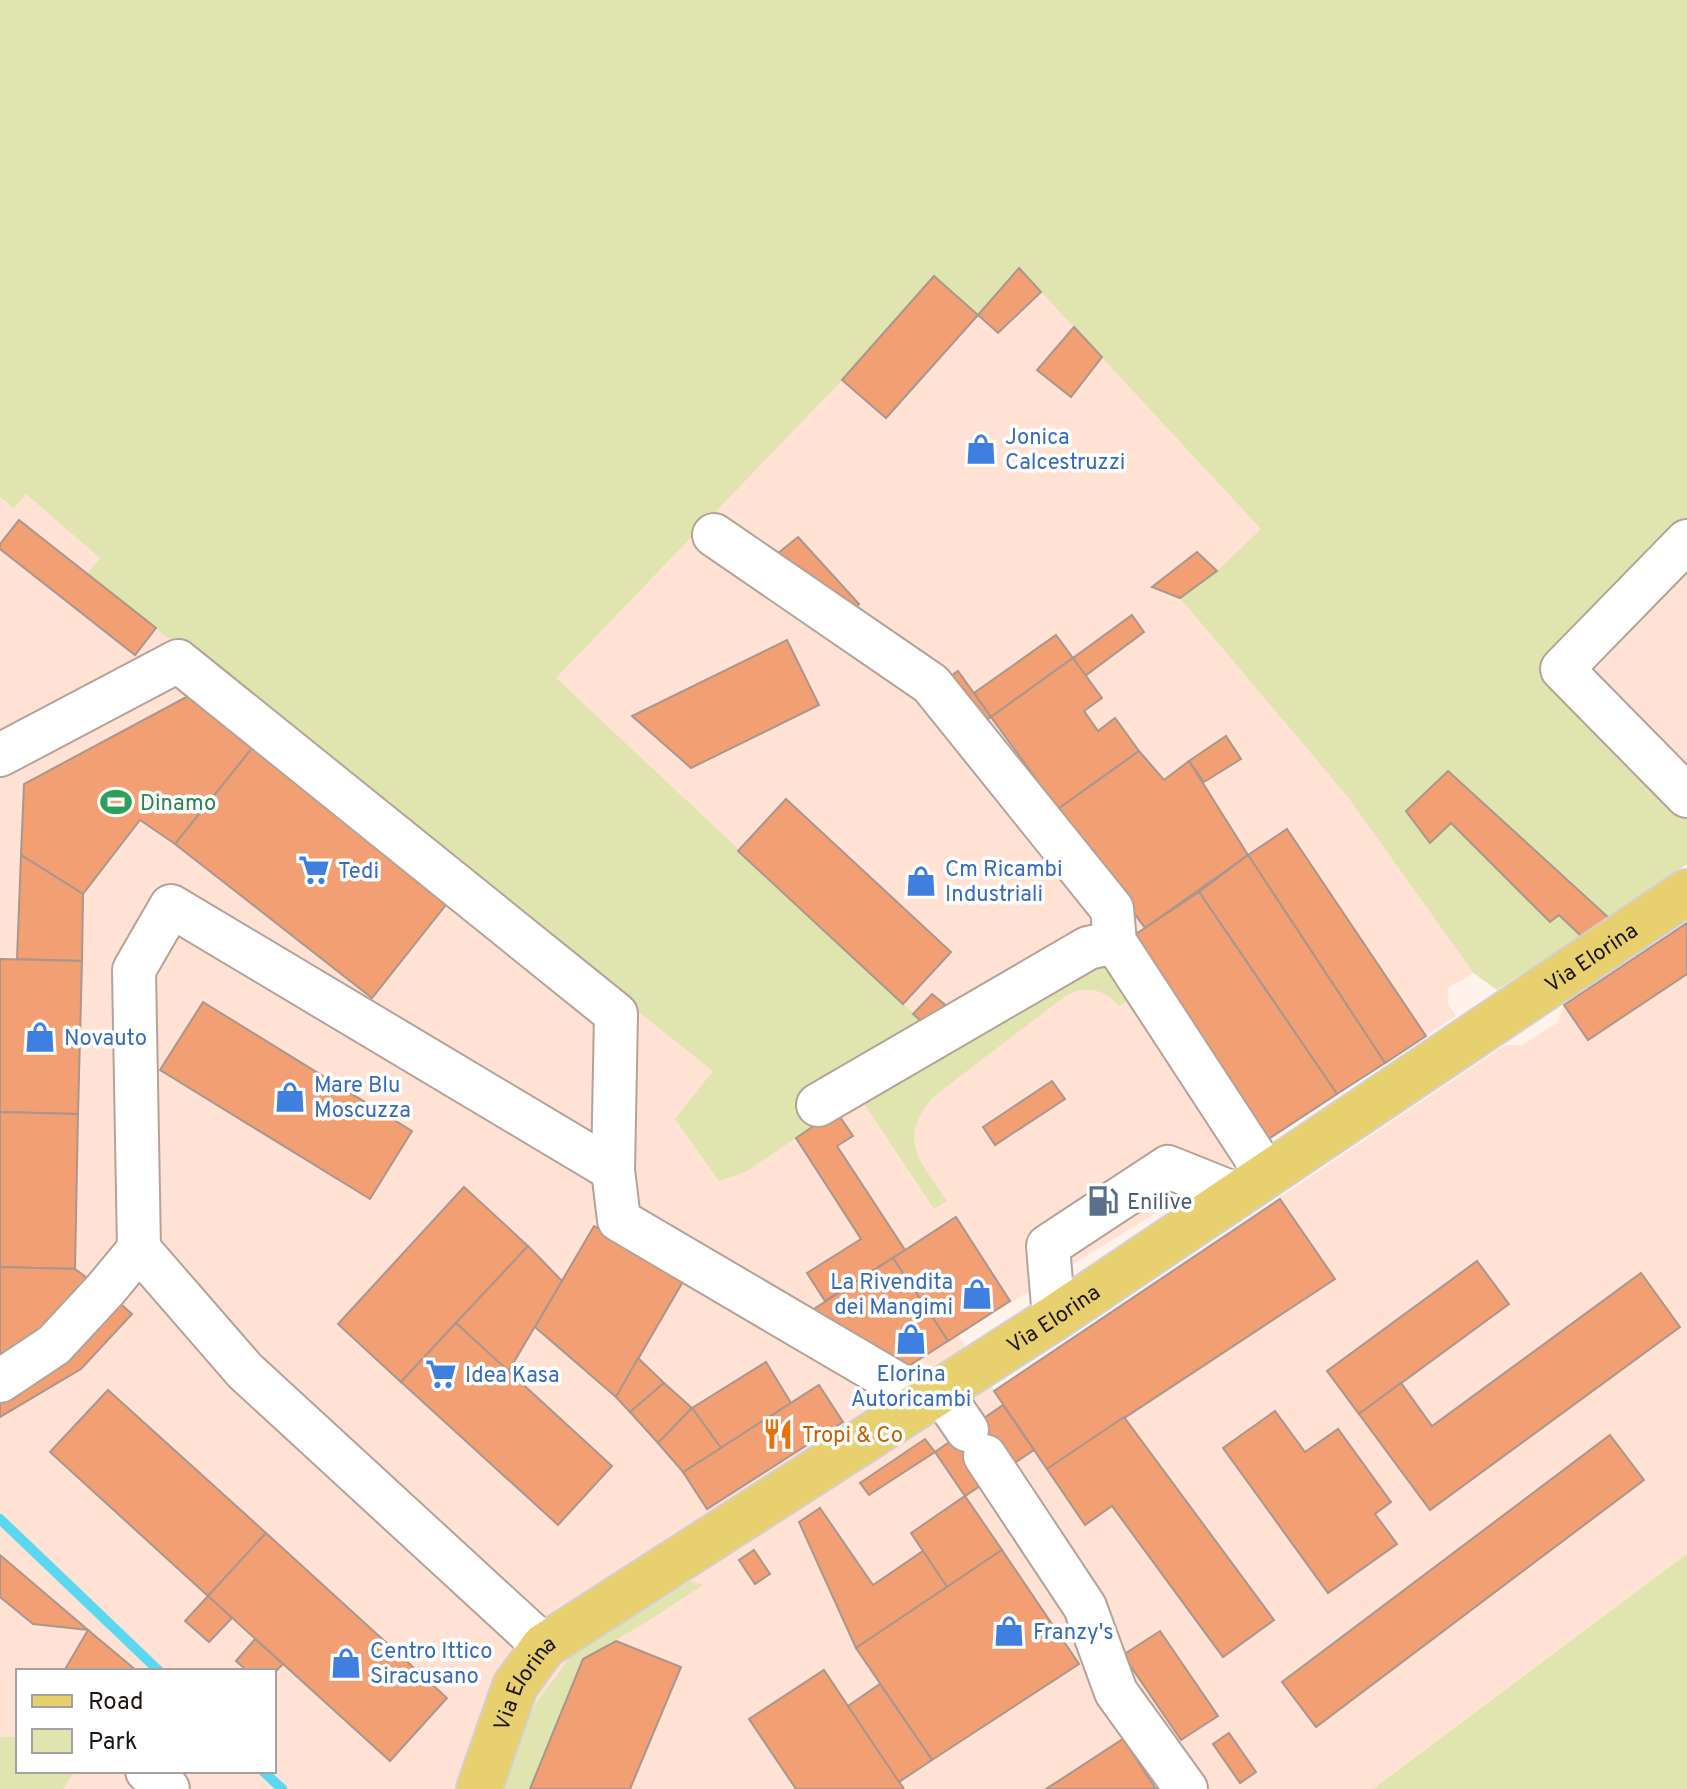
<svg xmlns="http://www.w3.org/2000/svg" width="1687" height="1789" font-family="Overpass,sans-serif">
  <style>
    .built { fill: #ffe2d4; fill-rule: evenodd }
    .green { fill: #e0e4af }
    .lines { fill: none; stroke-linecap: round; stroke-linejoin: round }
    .stream { stroke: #5ad8f1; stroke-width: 10 }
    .building { fill: #f29f73; stroke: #aa968d; stroke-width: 2 }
    .minor-casing { stroke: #b5a298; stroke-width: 46 }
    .major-casing { stroke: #d2d0cf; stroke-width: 48 }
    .minor { stroke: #fff; stroke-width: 42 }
    .major { stroke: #e9d06e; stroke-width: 44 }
    .labels { text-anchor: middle; stroke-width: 7; stroke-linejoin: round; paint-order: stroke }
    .shop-label { font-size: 22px; fill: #366cbe; stroke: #fff; text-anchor: start }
    .leisure-label { font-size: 22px; fill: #27864d; stroke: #fff; text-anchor: start }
    .street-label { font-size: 22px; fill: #1c1511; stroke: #fff }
    .service-label { font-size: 22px; fill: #4e5e75; stroke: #fff; text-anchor: start }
    .food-label { font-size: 22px; fill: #c56008; stroke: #fff; text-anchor: start }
  </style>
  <rect width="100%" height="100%" fill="#fef2eb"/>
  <path class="built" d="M0,0H1687V864L1609,918L1497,990L1473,973L1448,988V1004L1456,1016L1169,1205L958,1335L994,1390L1505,1045H1522L1558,1022L1564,1005L1687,923V1554L1373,1789H0ZM18,1671H274V1771H18Z"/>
  <g class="green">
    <path d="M0,0H1687V520L1544,671L1687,815V864L1609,918L1497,990L1473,972L1348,797L1180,598L1217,571L1261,529L1019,268L978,315L934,277L842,380L556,678L927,1026L798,1097L812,1127L747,1171L719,1181L675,1119L713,1071L87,574L100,558L26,494L14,508L0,497Z"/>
    <path d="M1090,962L1113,964L1134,997L1119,1006C1103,988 1085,985 1064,997L933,1097C896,1142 920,1159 947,1201L934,1209L859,1096Z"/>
    <path d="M1687,1554V1789H1373Z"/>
    <path d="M690,1581L703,1585L648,1621L583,1659L530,1789H503L524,1727L536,1703L571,1656Z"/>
    <path d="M0,1737H18V1771H75L63,1789H0Z"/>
  </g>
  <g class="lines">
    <g class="stream">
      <path d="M0,1519L159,1671"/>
      <path d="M263,1771L282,1789"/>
    </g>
  </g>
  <g class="building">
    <path d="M1019,268L1041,292L998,333L978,315Z"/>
    <path d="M934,276L978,315L886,418L842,380Z"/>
    <path d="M1074,327L1102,357L1071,397L1037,370Z"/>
    <path d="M19,520L156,628L135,655L0,549V544Z"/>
    <path d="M798,537L859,604L850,613L772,558Z"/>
    <path d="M1197,552L1217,571L1180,598L1152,587Z"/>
    <path d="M1132,615L1144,632L1085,676L1073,658Z"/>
    <path d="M1056,635L1073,658L991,717L974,693Z"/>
    <path d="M787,640L819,705L691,768L632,716Z"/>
    <path d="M1073,658L1102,698L1084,711L1098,731L1115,718L1139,751L1058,809L991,717Z"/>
    <path d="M958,671L991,717L977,727L943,682Z"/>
    <path d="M192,694L257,742L175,844L140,820L83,894L21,855L24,784Z"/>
    <path d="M1226,736L1241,759L1204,782L1189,761Z"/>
    <path d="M257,742L453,896L372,998L175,844Z"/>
    <path d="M1139,751L1164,780L1189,761L1248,855L1145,928L1058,809Z"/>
    <path d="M1448,771L1609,918L1581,936L1559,915L1550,922L1451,823L1430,843L1406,811Z"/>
    <path d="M786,799L951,952L903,1004L738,851Z"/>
    <path d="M1287,829L1426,1036L1385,1063L1248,855Z"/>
    <path d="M21,855L83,894L82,961L17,959Z"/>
    <path d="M1248,855L1385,1063L1337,1094L1199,892Z"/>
    <path d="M1199,892L1337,1094L1267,1140L1130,938Z"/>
    <path d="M1687,923V974L1588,1040L1564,1005Z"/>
    <path d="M0,959L82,961L78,1114L0,1112Z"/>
    <path d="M932,994L954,1012L927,1026L913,1014Z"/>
    <path d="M203,1002L412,1131L370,1199L160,1070Z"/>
    <path d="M1052,1081L1065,1099L995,1145L983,1127Z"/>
    <path d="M836,1111L853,1136L837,1146L905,1250L825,1301L807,1273L861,1239L796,1138Z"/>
    <path d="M0,1112L78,1114L75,1269L0,1267Z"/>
    <path d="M464,1187L528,1246L401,1382L338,1324Z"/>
    <path d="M1280,1199L1335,1279L1047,1469L994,1391Z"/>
    <path d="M956,1217L1010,1301L948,1341L893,1258Z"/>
    <path d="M594,1226L685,1278L616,1397L535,1327Z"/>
    <path d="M528,1246L562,1281L508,1372L456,1323Z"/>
    <path d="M893,1258L948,1341L899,1372L803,1316Z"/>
    <path d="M1477,1261L1509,1304L1359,1414L1327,1371Z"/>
    <path d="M0,1267L75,1269L97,1285L0,1366Z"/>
    <path d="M1641,1273L1680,1327L1430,1510L1359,1414L1401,1383L1432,1426Z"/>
    <path d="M114,1298L132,1314L81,1369L0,1417V1394Z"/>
    <path d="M456,1323L612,1466L558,1525L401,1382Z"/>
    <path d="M638,1358L664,1383L630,1412L616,1397Z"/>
    <path d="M766,1362L791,1403L721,1448L692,1408Z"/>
    <path d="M664,1383L692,1408L658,1443L630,1412Z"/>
    <path d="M819,1385L843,1422L707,1509L683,1472Z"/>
    <path d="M108,1390L266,1533L208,1596L50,1452Z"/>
    <path d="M1003,1405L1034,1450L965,1496L935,1452Z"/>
    <path d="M692,1408L721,1448L683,1472L658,1443Z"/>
    <path d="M1275,1411L1305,1452L1338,1429L1391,1502L1375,1514L1397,1544L1328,1593L1223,1448Z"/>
    <path d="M1124,1417L1274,1620L1223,1657L1112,1506L1085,1525L1047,1469Z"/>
    <path d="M1610,1435L1644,1480L1316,1727L1282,1682Z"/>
    <path d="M925,1439L935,1452L869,1495L860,1483Z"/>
    <path d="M965,1496L1002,1550L947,1587L911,1533Z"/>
    <path d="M820,1508L873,1585L923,1551L947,1587L856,1648L799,1522Z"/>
    <path d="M266,1533L447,1698L390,1761L208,1596Z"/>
    <path d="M754,1550L770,1574L755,1584L739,1560Z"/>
    <path d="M1002,1550L1079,1664L932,1760L856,1648Z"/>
    <path d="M0,1555L88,1630L33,1624L0,1597Z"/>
    <path d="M208,1596L232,1618L209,1642L185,1621Z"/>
    <path d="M88,1630L137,1671H64Z"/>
    <path d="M1160,1631L1218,1716L1181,1740L1123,1655Z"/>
    <path d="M255,1639L283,1664L274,1673V1671H247L236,1661Z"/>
    <path d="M616,1641L681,1667L630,1789H530L583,1659Z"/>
    <path d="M824,1670L848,1706L904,1789H796L749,1719Z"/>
    <path d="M880,1684L932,1760L899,1782L848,1706Z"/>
    <path d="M1229,1733L1256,1772L1240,1783L1213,1744Z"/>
    <path d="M1123,1739L1156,1789H1046Z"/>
  </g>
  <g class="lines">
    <defs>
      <g id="minor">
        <path d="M714,535L931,684L1112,909L1115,942L1267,1175"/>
        <path d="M1687,541L1562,669L1687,796"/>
        <path d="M0,755L178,661L616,1014L613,1170L619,1220L927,1401"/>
        <path d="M818,1105L1088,948L1115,942"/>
        <path d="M1054,1318L1048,1246L1168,1167L1238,1195"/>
        <path d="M0,1381L54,1345L105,1290L139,1249"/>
        <path d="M941,1392L967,1430"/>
        <path d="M985,1456L1085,1607L1116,1692L1186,1789"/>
        <path d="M544,1646L245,1371L139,1249L134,970L171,906L613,1170"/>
        <path d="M147,1771L168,1789"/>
      </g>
      <g id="major">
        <path id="s1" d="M479,1789L515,1686L544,1646L1054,1318L1687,892"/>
      </g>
    </defs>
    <use href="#minor" class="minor-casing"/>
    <use href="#major" class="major-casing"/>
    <use href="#minor" class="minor"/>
    <use href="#major" class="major"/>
  </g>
  <defs>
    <symbol id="shop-bare" viewBox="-9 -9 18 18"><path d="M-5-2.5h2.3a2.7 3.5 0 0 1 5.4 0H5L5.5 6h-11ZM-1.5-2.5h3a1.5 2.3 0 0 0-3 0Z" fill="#3f7fe0" stroke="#fff" stroke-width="2.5" paint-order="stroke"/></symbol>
    <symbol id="stadium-bare" viewBox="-9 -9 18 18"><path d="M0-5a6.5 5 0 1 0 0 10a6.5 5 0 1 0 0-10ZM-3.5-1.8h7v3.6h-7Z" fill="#2e9e5b" stroke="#fff" stroke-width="2.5" paint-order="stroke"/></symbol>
    <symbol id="supermarket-bare" viewBox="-9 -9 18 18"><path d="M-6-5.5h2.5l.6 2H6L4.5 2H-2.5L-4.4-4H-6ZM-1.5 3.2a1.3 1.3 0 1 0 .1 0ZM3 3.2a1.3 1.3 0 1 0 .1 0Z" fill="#3f7fe0" stroke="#fff" stroke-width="2.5" paint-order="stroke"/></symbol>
    <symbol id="fuel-bare" viewBox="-9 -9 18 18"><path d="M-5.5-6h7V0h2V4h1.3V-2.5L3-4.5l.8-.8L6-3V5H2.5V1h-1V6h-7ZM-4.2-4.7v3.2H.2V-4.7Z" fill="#5c6f8a" stroke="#fff" stroke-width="2.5" paint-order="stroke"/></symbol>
    <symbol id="restaurant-bare" viewBox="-9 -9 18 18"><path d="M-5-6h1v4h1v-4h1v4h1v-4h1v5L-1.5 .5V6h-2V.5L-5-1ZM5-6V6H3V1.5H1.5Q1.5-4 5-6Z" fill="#e8710a" stroke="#fff" stroke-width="2.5" paint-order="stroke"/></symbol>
  </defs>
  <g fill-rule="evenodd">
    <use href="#shop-bare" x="959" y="427" width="44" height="44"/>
    <use href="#stadium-bare" x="94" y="780" width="44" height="44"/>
    <use href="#supermarket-bare" x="292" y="848" width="44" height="44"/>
    <use href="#shop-bare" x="899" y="859" width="44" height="44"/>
    <use href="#shop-bare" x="18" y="1015" width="44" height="44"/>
    <use href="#shop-bare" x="268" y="1075" width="44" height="44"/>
    <use href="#fuel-bare" x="1081" y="1179" width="44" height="44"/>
    <use href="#shop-bare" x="955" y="1272" width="44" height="44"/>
    <use href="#shop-bare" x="889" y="1317" width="44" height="44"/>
    <use href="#supermarket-bare" x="419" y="1352" width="44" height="44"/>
    <use href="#restaurant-bare" x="756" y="1412" width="44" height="44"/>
    <use href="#shop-bare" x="987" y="1609" width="44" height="44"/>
    <use href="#shop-bare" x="324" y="1641" width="44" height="44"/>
  </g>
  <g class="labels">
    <g class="shop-label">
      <text x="1005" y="444">Jonica<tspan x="1005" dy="25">Calcestruzzi</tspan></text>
      <text x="945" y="876">Cm Ricambi<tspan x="945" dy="25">Industriali</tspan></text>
      <text x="338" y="878">Tedi</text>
      <text x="64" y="1045">Novauto</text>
      <text x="314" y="1092">Mare Blu<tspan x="314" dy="25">Moscuzza</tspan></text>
      <text x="953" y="1289" text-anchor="end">La Rivendita<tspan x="953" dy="25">dei Mangimi</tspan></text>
      <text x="911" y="1381" text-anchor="middle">Elorina<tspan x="911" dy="25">Autoricambi</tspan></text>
      <text x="465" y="1382">Idea Kasa</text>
      <text x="1033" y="1639">Franzy's</text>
      <text x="370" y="1658">Centro Ittico<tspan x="370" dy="25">Siracusano</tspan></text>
    </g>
    <g class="leisure-label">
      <text x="140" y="810">Dinamo</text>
    </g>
    <g class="street-label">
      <text dy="8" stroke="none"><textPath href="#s1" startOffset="1412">Via Elorina</textPath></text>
      <text dy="8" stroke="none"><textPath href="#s1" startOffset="764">Via Elorina</textPath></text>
      <text dy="8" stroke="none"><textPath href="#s1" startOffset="116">Via Elorina</textPath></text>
    </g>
    <g class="service-label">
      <text x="1127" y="1209">Enilive</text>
    </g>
    <g class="food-label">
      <text x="802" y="1442">Tropi &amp; Co</text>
    </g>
  </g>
  <rect x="16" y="1669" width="260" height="104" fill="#ffffff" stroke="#a4a1a0" stroke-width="2"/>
  <rect x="32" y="1695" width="40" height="12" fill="#e9d06e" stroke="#a4a1a0" stroke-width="2"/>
  <text x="88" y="1709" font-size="24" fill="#1c1511">Road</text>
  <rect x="32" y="1729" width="40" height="24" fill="#e0e4af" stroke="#a4a1a0" stroke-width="2"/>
  <text x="88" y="1749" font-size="24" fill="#1c1511">Park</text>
</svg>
